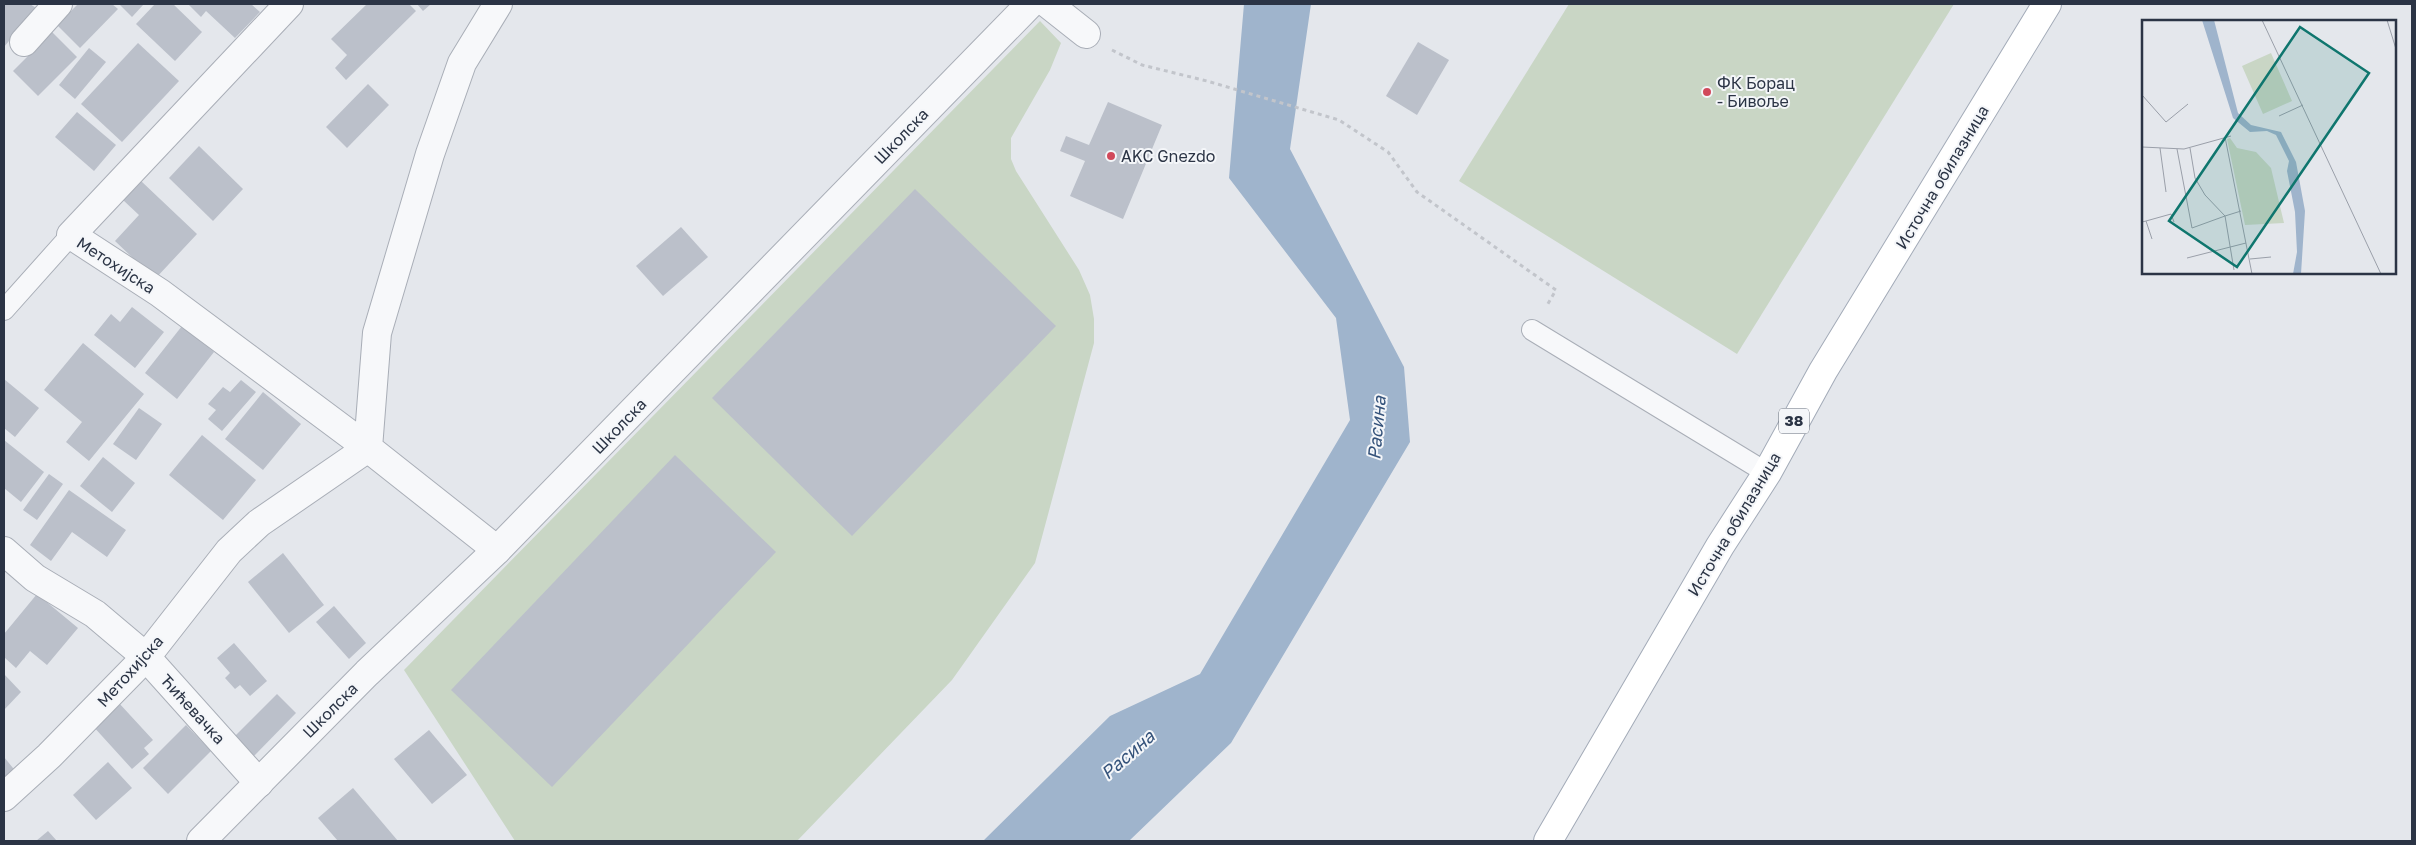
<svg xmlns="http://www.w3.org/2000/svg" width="2416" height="845" font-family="'Golos Text',sans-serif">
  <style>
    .green { fill: #c9d6c5 }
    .water { fill: #9fb4cc }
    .building { fill: #bbc0ca }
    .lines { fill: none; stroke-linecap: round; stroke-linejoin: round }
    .lane-casing { stroke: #a9aeb7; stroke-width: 22 }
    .street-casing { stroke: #a9aeb7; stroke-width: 30 }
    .primary-casing { stroke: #a3abb8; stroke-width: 30 }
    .path { stroke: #c2c5cb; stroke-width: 3; stroke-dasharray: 4 4; stroke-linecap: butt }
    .lane { stroke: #f7f8fa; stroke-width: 20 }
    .street { stroke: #f7f8fa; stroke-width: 28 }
    .primary { stroke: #fff; stroke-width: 28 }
    .poi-dot { fill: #d1495b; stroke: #f4f6f9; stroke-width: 2 }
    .labels { text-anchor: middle; stroke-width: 4; stroke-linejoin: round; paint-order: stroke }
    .shield { fill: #f4f6f9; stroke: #676e7b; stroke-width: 1 }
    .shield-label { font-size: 15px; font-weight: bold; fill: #2b3445 }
    .poi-label { font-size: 16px; fill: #2b3445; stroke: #f4f6f9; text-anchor: start }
    .street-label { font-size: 16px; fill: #2b3445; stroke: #f4f6f9 }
    .water-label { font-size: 18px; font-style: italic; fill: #34527a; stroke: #f4f6f9 }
    .inset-road { fill: none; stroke: #9a9fa9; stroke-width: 1 }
    .view { fill: #0f766e; fill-opacity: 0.15; stroke: #0f766e; stroke-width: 2.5 }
    .inset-edge { fill: none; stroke: #2b3445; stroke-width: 2.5 }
  </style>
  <rect width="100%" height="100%" fill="#e4e7ec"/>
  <g class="green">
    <path d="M1569,4H1954L1737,354L1459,181Z"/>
    <path d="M1040,21L1061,43L1050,70L1011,138V159L1016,171L1079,270L1090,295L1094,319V343L1035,563L952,680L797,841H515L404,670Z"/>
  </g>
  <path class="water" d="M1244,4H1311L1290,149L1404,367L1410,442L1231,743L1129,841H983L1110,716L1200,674L1350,420L1336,318L1229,178Z"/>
  <g class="building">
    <path d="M4,4H30L36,8L4,47Z"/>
    <path d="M78,4H112L118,9L80,48L57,25Z"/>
    <path d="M119,4H144L132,17Z"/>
    <path d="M155,4H173L202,32L175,61L136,24Z"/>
    <path d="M188,4H251L260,12L235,38L206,11L201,17Z"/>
    <path d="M367,4H409L416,11L346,80L335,68L347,55L331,39Z"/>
    <path d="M417,4H431L423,11Z"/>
    <path d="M52,32L77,57L38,96L13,71Z"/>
    <path d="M1418,42L1449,60L1417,115L1386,96Z"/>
    <path d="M138,43L179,81L122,142L81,104Z"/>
    <path d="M89,48L106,62L75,99L59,85Z"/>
    <path d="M368,84L389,105L347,148L326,127Z"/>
    <path d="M1108,102L1162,125L1123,219L1070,196L1085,161L1060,151L1066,136L1089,145Z"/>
    <path d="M77,112L116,145L94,171L55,137Z"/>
    <path d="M199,146L243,189L213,221L169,178Z"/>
    <path d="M141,181L197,234L155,279L115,241L139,215L123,200Z"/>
    <path d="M915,189L1056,326L852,536L712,398Z"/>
    <path d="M681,227L708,257L663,296L636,266Z"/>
    <path d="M132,307L164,332L135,368L94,335L111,314L120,322Z"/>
    <path d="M182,326L214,352L177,399L145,373Z"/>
    <path d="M83,343L144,394L89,461L66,442L82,422L44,390Z"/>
    <path d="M4,379L39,408L15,437L4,428Z"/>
    <path d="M241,380L256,392L222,431L208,419L216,410L208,404L223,387L230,392Z"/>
    <path d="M263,392L301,424L263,470L225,439Z"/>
    <path d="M139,408L162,424L136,460L113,444Z"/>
    <path d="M202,435L256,480L223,520L169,475Z"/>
    <path d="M4,440L44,472L21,502L4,488Z"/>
    <path d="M675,455L776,552L552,787L451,690Z"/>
    <path d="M103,457L135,483L112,512L80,486Z"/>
    <path d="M49,474L63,484L37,520L23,510Z"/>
    <path d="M69,490L126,530L107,557L72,532L51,561L30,545Z"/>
    <path d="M283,553L324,605L289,633L248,582Z"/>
    <path d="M37,594L78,628L47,665L30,651L16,668L4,657V634Z"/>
    <path d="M334,606L366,643L349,659L316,622Z"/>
    <path d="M234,643L267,681L250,696L240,685L235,689L225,678L230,673L217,658Z"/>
    <path d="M4,674L21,692L4,710Z"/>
    <path d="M277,694L296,713L252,758L233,738Z"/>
    <path d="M118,702L153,740L144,748L149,754L132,769L92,725Z"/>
    <path d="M186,725L211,751L168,794L143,768Z"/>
    <path d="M429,730L467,775L432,804L394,759Z"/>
    <path d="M4,757L17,773L4,780Z"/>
    <path d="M108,762L132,788L96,820L73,795Z"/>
    <path d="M353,788L398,841H338L318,818Z"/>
    <path d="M48,831L57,841H36Z"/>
  </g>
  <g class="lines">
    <defs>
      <g id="lane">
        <path d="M4,310L71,235"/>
        <path d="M1532,330L1767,473"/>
      </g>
      <g id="street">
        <path d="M1048,4L1086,34"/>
        <path d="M24,42L58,4"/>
        <path d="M497,550L368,448L377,333L430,154L462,63L498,4"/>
        <path d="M4,551L35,578L95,614L146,657L259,783"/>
        <path d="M4,797L49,756L146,657L229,551L259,523L368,448L160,293L71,235L289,4"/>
        <path d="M201,841L367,673L497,550L1030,4"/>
      </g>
      <path id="primary" d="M1548,841L1720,546L1767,473L1823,371L2047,4"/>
    </defs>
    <use href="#lane" class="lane-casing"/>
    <use href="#street" class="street-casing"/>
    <use href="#primary" class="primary-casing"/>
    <path class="path" d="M1112,50L1142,65L1207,81L1339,120L1388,152L1417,192L1556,290L1546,307"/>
    <use href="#lane" class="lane"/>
    <use href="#street" class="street"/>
    <use href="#primary" class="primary"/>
  </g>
  <g class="poi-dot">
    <circle cx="1707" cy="92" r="5"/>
    <circle cx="1111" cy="156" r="5"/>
  </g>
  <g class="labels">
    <rect class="shield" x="1779" y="408.5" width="30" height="25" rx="4"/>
    <g class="shield-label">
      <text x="1794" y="426">38</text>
    </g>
    <g class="poi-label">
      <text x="1717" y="89">ФК Борац<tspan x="1717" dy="18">- Бивоље</tspan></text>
      <text x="1121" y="162">AKC Gnezdo</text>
    </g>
    <g class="street-label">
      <text transform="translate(901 136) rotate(-46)" y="6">Школска</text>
      <text transform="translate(1942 177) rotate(-59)" y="6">Источна обилазница</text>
      <text transform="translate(116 265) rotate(33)" y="6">Метохијска</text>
      <text transform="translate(619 426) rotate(-46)" y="6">Школска</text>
      <text transform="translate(1734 524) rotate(-59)" y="6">Источна обилазница</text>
      <text transform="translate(130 671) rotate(-48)" y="6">Метохијска</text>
      <text transform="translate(193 709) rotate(48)" y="6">Ћићевачка</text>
      <text transform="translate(330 710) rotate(-45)" y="6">Школска</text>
    </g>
    <g class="water-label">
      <text transform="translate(1377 428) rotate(-85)" y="6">Расина</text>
      <text transform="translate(1128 755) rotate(-41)" y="6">Расина</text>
    </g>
  </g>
  <g transform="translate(2142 20)">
    <rect width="254" height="254" fill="#e4e7ec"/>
    <path d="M129,33L150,81L121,94L100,46ZM88,118L95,128L114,132L129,148L142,203L103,205L85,119Z" fill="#c9d6c5"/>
    <path d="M60,0H72L96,93L109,105L139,112L154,142L163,191L159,254H151L155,232L153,192L145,151L147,141L134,115L125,111L108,112L91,98Z" fill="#9fb4cc"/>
    <path class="inset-road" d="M120,0L239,254M245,0L254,29M0,75L24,102L46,84M137,96L161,85M83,117L110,254M0,127L42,129L89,116M18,128L24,172M48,128L53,158L63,175L83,196L99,191M35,129L50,208L83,196L92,250M4,201L29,194L32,202M0,202L4,201L10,219M45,238L104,223M108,239L129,237"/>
    <path class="view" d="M158,7L227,53L95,247L27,201Z"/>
    <rect width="254" height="254" class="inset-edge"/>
  </g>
  <rect width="2416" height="845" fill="none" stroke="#2b3445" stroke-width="10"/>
</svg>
